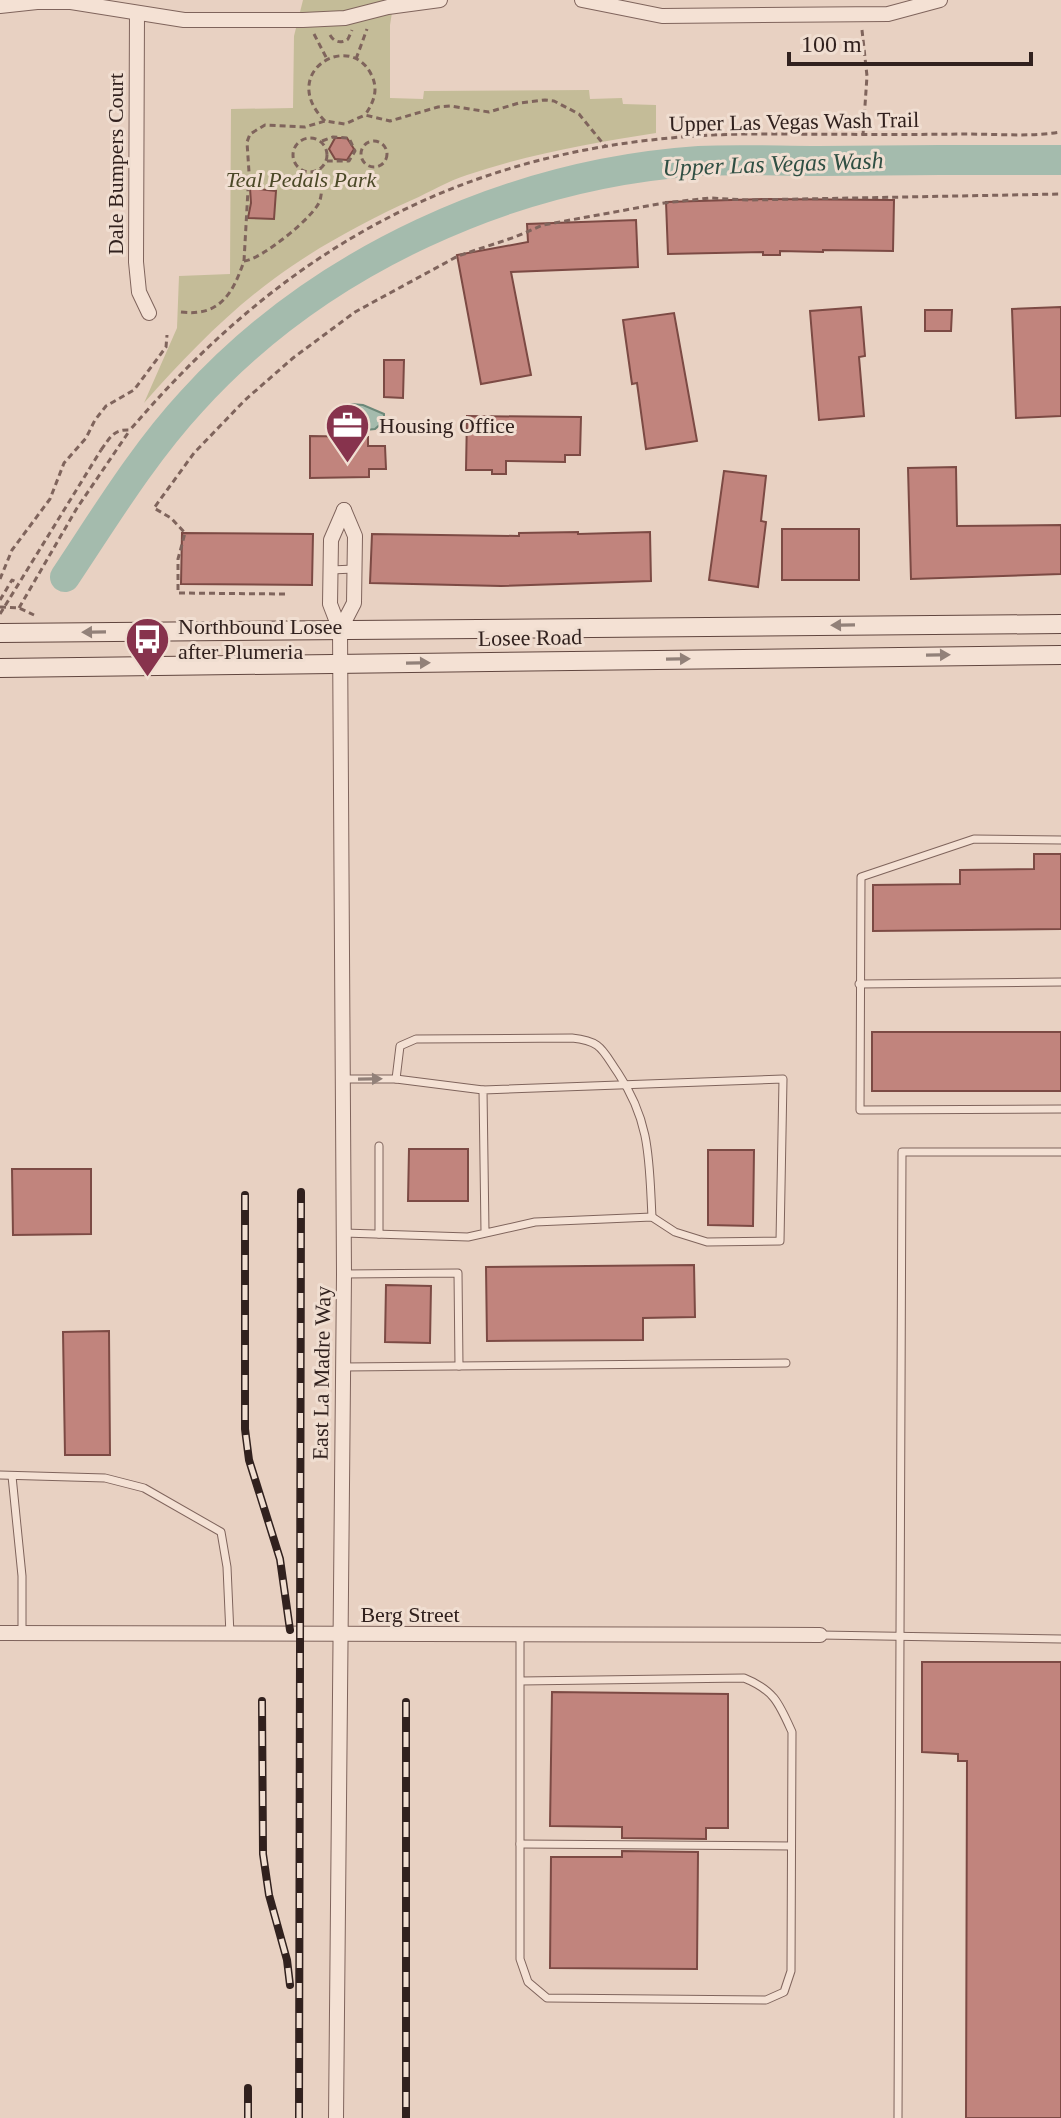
<svg xmlns="http://www.w3.org/2000/svg" width="1061" height="2118" font-family="Georgia,serif">
  <style>
    .green { fill: #c4bc98 }
    .water { fill: #a4bbad; stroke: #6c8879; stroke-width: 2 }
    .lines { fill: none; stroke-linecap: round; stroke-linejoin: round }
    .river { stroke: #a4bbad; stroke-width: 30 }
    .building { fill: #c1847d; stroke: #7c4a44; stroke-width: 2 }
    .service-casing { stroke: #7f645c; stroke-width: 9 }
    .minor-casing { stroke: #7f645c; stroke-width: 16 }
    .secondary-casing { stroke: #61463f; stroke-width: 20 }
    .path { stroke: #7f645c; stroke-width: 3; stroke-dasharray: 6 4; stroke-linecap: butt }
    .service { stroke: #f4e1d4; stroke-width: 7 }
    .minor { stroke: #f4e1d4; stroke-width: 14 }
    .secondary { stroke: #f4e1d4; stroke-width: 18 }
    .rail-casing { stroke: #31211e; stroke-width: 8 }
    .rail { stroke: #f0ded1; stroke-width: 5; stroke-dasharray: 15; stroke-linecap: butt }
    .path-bridge { stroke: #7f645c; stroke-width: 3; stroke-dasharray: 6 4; stroke-linecap: butt }
    .oneway { fill: #928179 }
    .labels { text-anchor: middle; stroke-width: 6; stroke-linejoin: round; paint-order: stroke }
    .street-label { font-size: 22px; fill: #31211e; stroke: #f0ded1 }
    .park-label { font-size: 22px; font-style: italic; fill: #4b4927; stroke: #f0ded1 }
    .poi-label { font-size: 22px; fill: #31211e; stroke: #f0ded1; text-anchor: start }
    .water-label { font-size: 24px; font-style: italic; fill: #2f4f43; stroke: #f0ded1 }
  </style>
  <rect width="100%" height="100%" fill="#e8d1c2"/>
  <path class="green" d="M303,0H394L390,25V98L423,99L424,91L589,90L590,99L622,98L623,104L656,105V133C592,143 529,154 467,175C448,181 430,192 412,200C367,220 314,249 275,278C226,314 184,358 144,403L177,328L179,276L230,274L231,109L293,108L294,36Z"/>
  <path class="water" d="M351,404L363,405L384,414V421L375,429L335,433L334,421L338,420Z"/>
  <g class="lines">
    <path class="river" d="M65,577C105,517 143,454 192,401C319,261 510,174 699,161C739,159 779,161 819,161C900,160 980,160 1061,160"/>
  </g>
  <g class="building">
    <path d="M335,138H347L354,149L347,160L335,159L329,149Z"/>
    <path d="M250,188L276,191L274,219L248,218L251,203Z"/>
    <path d="M764,199L894,200L893,251L823,250V252L780,251V255H763V252L668,254L666,202Z"/>
    <path d="M636,220L638,267L511,272L531,375L481,384L457,255L528,242L527,224Z"/>
    <path d="M861,307L865,356L859,357L864,416L819,420L810,311Z"/>
    <path d="M1061,307V416L1016,418L1012,309Z"/>
    <path d="M925,310H952L951,331H925Z"/>
    <path d="M674,313L697,441L646,449L637,383L632,384L623,320Z"/>
    <path d="M384,360H404L403,398L384,397Z"/>
    <path d="M467,416L581,417L580,455H565V462L506,461V474H492V470H466Z"/>
    <path d="M310,436L368,437V446H385L386,469H369V477L310,478Z"/>
    <path d="M956,467L957,526L1061,525V574L911,579L908,468Z"/>
    <path d="M724,471L766,476L761,521L766,522L758,587L709,580Z"/>
    <rect x="782" y="529" width="77" height="51"/>
    <path d="M578,532V534L650,532L651,581L501,586L370,583L372,534L519,536V533Z"/>
    <path d="M182,533L313,534L312,585L181,584Z"/>
    <path d="M1034,854H1061V929L873,931V885L960,884V870L1034,869Z"/>
    <rect x="872" y="1032" width="189" height="59"/>
    <path d="M409,1149H468V1201H408Z"/>
    <path d="M708,1150H754L753,1226L708,1225Z"/>
    <path d="M12,1169H91V1234L13,1235Z"/>
    <path d="M694,1265L695,1317L643,1318V1340L487,1341L486,1267Z"/>
    <path d="M386,1285L431,1286L430,1343L385,1342Z"/>
    <path d="M109,1331L110,1455H65L63,1332Z"/>
    <path d="M922,1662H1061V2118H966L967,1761H958V1754L922,1752Z"/>
    <path d="M552,1692L728,1694V1828H706V1839L622,1838V1827L550,1826Z"/>
    <path d="M622,1851L698,1852L697,1969L550,1968L551,1857H622Z"/>
  </g>
  <g class="lines">
    <defs>
      <g id="service">
        <path d="M331,570L354,569"/>
        <path d="M1061,840L974,839L861,877L860,1110L1061,1109"/>
        <path d="M859,984L1061,982"/>
        <path d="M343,1079H396L483,1090"/>
        <path d="M396,1079L400,1046L416,1039L572,1038C602,1041 602,1050 618,1073C651,1122 649,1161 652,1217"/>
        <path d="M344,1233L468,1237L535,1222L652,1217L675,1232L707,1242L780,1241L783,1079L483,1090L485,1232"/>
        <path d="M379,1234V1146"/>
        <path d="M345,1274L458,1273L459,1366"/>
        <path d="M344,1367L786,1363"/>
        <path d="M0,1475L105,1478L144,1488L221,1532L227,1567L230,1635"/>
        <path d="M12,1476L22,1576V1633"/>
        <path d="M820,1635L1061,1639"/>
        <path d="M520,1636V1959L528,1982L547,1998L766,2000L784,1992L791,1971L792,1732C779,1703 774,1690 744,1678L521,1681"/>
        <path d="M520,1844L791,1846"/>
        <path d="M898,2118L902,1152H1061"/>
      </g>
      <g id="minor">
        <path d="M582,0L662,16L888,14L940,0"/>
        <path d="M0,6L37,2H71L184,20H303L345,18L388,7L440,0"/>
        <path d="M137,13L136,262L139,292L149,313"/>
        <path d="M340,630L354,603L355,536L344,510"/>
        <path d="M0,1633L820,1635"/>
        <path d="M336,2118L344,1274L340,630L330,604L331,540L344,510"/>
      </g>
      <g id="secondary">
        <path d="M0,633L1061,624"/>
        <path d="M0,668L1061,655"/>
      </g>
    </defs>
    <use href="#service" class="service-casing"/>
    <use href="#minor" class="minor-casing"/>
    <use href="#secondary" class="secondary-casing"/>
    <g class="path">
      <path d="M862,30L867,76L863,135"/>
      <path d="M314,34L327,59"/>
      <path d="M330,35C334,42 341,44 348,39L352,30"/>
      <path d="M356,59L367,29"/>
      <path d="M325,121C277,73 349,30 371,74C379,89 374,102 365,115"/>
      <circle cx="310" cy="155" r="17"/>
      <path d="M322,141L333,137L349,138L355,151L349,161H327"/>
      <circle cx="374" cy="154" r="13"/>
      <path d="M244,261C259,261 316,216 320,200C323,190 321,178 320,169"/>
      <path d="M181,312C220,317 233,293 244,261L249,172L247,142L250,134L265,125L305,127L325,121L345,124L365,115L390,121L438,107L450,106L489,112L519,103L545,100L554,101L579,114L605,146"/>
      <path d="M101,450C110,438 113,429 130,430C297,234 487,138 746,134C819,134 892,135 964,134C996,134 1030,137 1061,132"/>
      <path d="M0,579L12,550L50,499L64,463L86,438L95,420L106,406L134,390L166,347L167,335"/>
      <path d="M285,594L178,593V559L185,533L171,518L154,508L194,453L245,400L293,358L355,312L458,256L515,237L543,225L664,203L710,198L749,200L1061,194"/>
      <path d="M0,600L12,580L18,583"/>
      <path d="M0,607L19,608L34,615"/>
      <path d="M19,608L77,508L130,430"/>
    </g>
    <use href="#service" class="service"/>
    <use href="#minor" class="minor"/>
    <use href="#secondary" class="secondary"/>
    <defs>
      <g id="rail">
        <path d="M245,1195V1429L249,1460L280,1559L290,1630"/>
        <path d="M262,1701L263,1854L269,1895L287,1960L290,1985"/>
        <path d="M406,1702V2118"/>
        <path d="M248,2118V2088"/>
        <path d="M299,2118L301,1192"/>
      </g>
    </defs>
    <use href="#rail" class="rail-casing"/>
    <use href="#rail" class="rail"/>
    <path class="path-bridge" d="M0,614L101,450"/>
  </g>
  <defs><path id="oneway-solid" d="M-6-.8H1V-3.2L6.5 0L1 3.2V.8H-6Z" transform="scale(2)"/></defs>
  <g class="oneway">
    <use href="#oneway-solid" transform="translate(843 625) rotate(179)"/>
    <use href="#oneway-solid" transform="translate(94 632) rotate(179)"/>
    <use href="#oneway-solid" transform="translate(938 655) rotate(-1)"/>
    <use href="#oneway-solid" transform="translate(678 659) rotate(-1)"/>
    <use href="#oneway-solid" transform="translate(418 663) rotate(-1)"/>
    <use href="#oneway-solid" transform="translate(370 1079) rotate(-1)"/>
  </g>
  <defs>
    <symbol id="office-pin" viewBox="-11 -11 22 30"><path d="M0 17L-7.5 6A9.5 9.5 0 1 1 7.5 6Z" fill="#87334d" stroke="#f0ded1"/><path d="M-6-3h4V-5.5h4V-3h4V5H-6ZM-1-4.5V-3h2v-1.5ZM-6 0V1H6V0Z" fill="#fff"/></symbol>
    <symbol id="bus-pin" viewBox="-11 -11 22 30"><path d="M0 17L-7.5 6A9.5 9.5 0 1 1 7.5 6Z" fill="#87334d" stroke="#f0ded1"/><path d="M-5-6H5V4H4V6H2V4H-2V6H-4V4H-5ZM-3.5-4V0h7V-4ZM-3.5 1.2v1.5H-2V1.2ZM2 1.2v1.5H3.5V1.2Z" fill="#fff"/></symbol>
  </defs>
  <g fill-rule="evenodd">
    <use href="#office-pin" x="322" y="400" width="51" height="69"/>
    <use href="#bus-pin" x="122" y="614" width="51" height="69"/>
  </g>
  <g class="labels">
    <g class="street-label">
      <text transform="translate(794 121) rotate(-1)" y="8">Upper Las Vegas Wash Trail</text>
      <text transform="translate(115 164) rotate(-90)" y="8">Dale Bumpers Court</text>
      <text transform="translate(530 637) rotate(-1)" y="8">Losee Road</text>
      <text transform="translate(321 1373) rotate(-89)" y="8">East La Madre Way</text>
      <text x="410" y="1622">Berg Street</text>
    </g>
    <g class="park-label">
      <text x="301" y="187">Teal Pedals Park</text>
    </g>
    <g class="poi-label">
      <text x="379" y="433">Housing Office</text>
      <text x="178" y="634">Northbound Losee<tspan x="178" dy="25">after Plumeria</tspan></text>
    </g>
    <g class="water-label">
      <text transform="translate(773 164) rotate(-2)" y="8">Upper Las Vegas Wash</text>
    </g>
  </g>
  <path d="M789 52v12h242v-12" fill="none" stroke="#31211e" stroke-width="4"/>
  <text x="801" y="52" font-size="24" fill="#31211e" stroke="#f0ded1" stroke-width="6" paint-order="stroke">100 m</text>
</svg>
